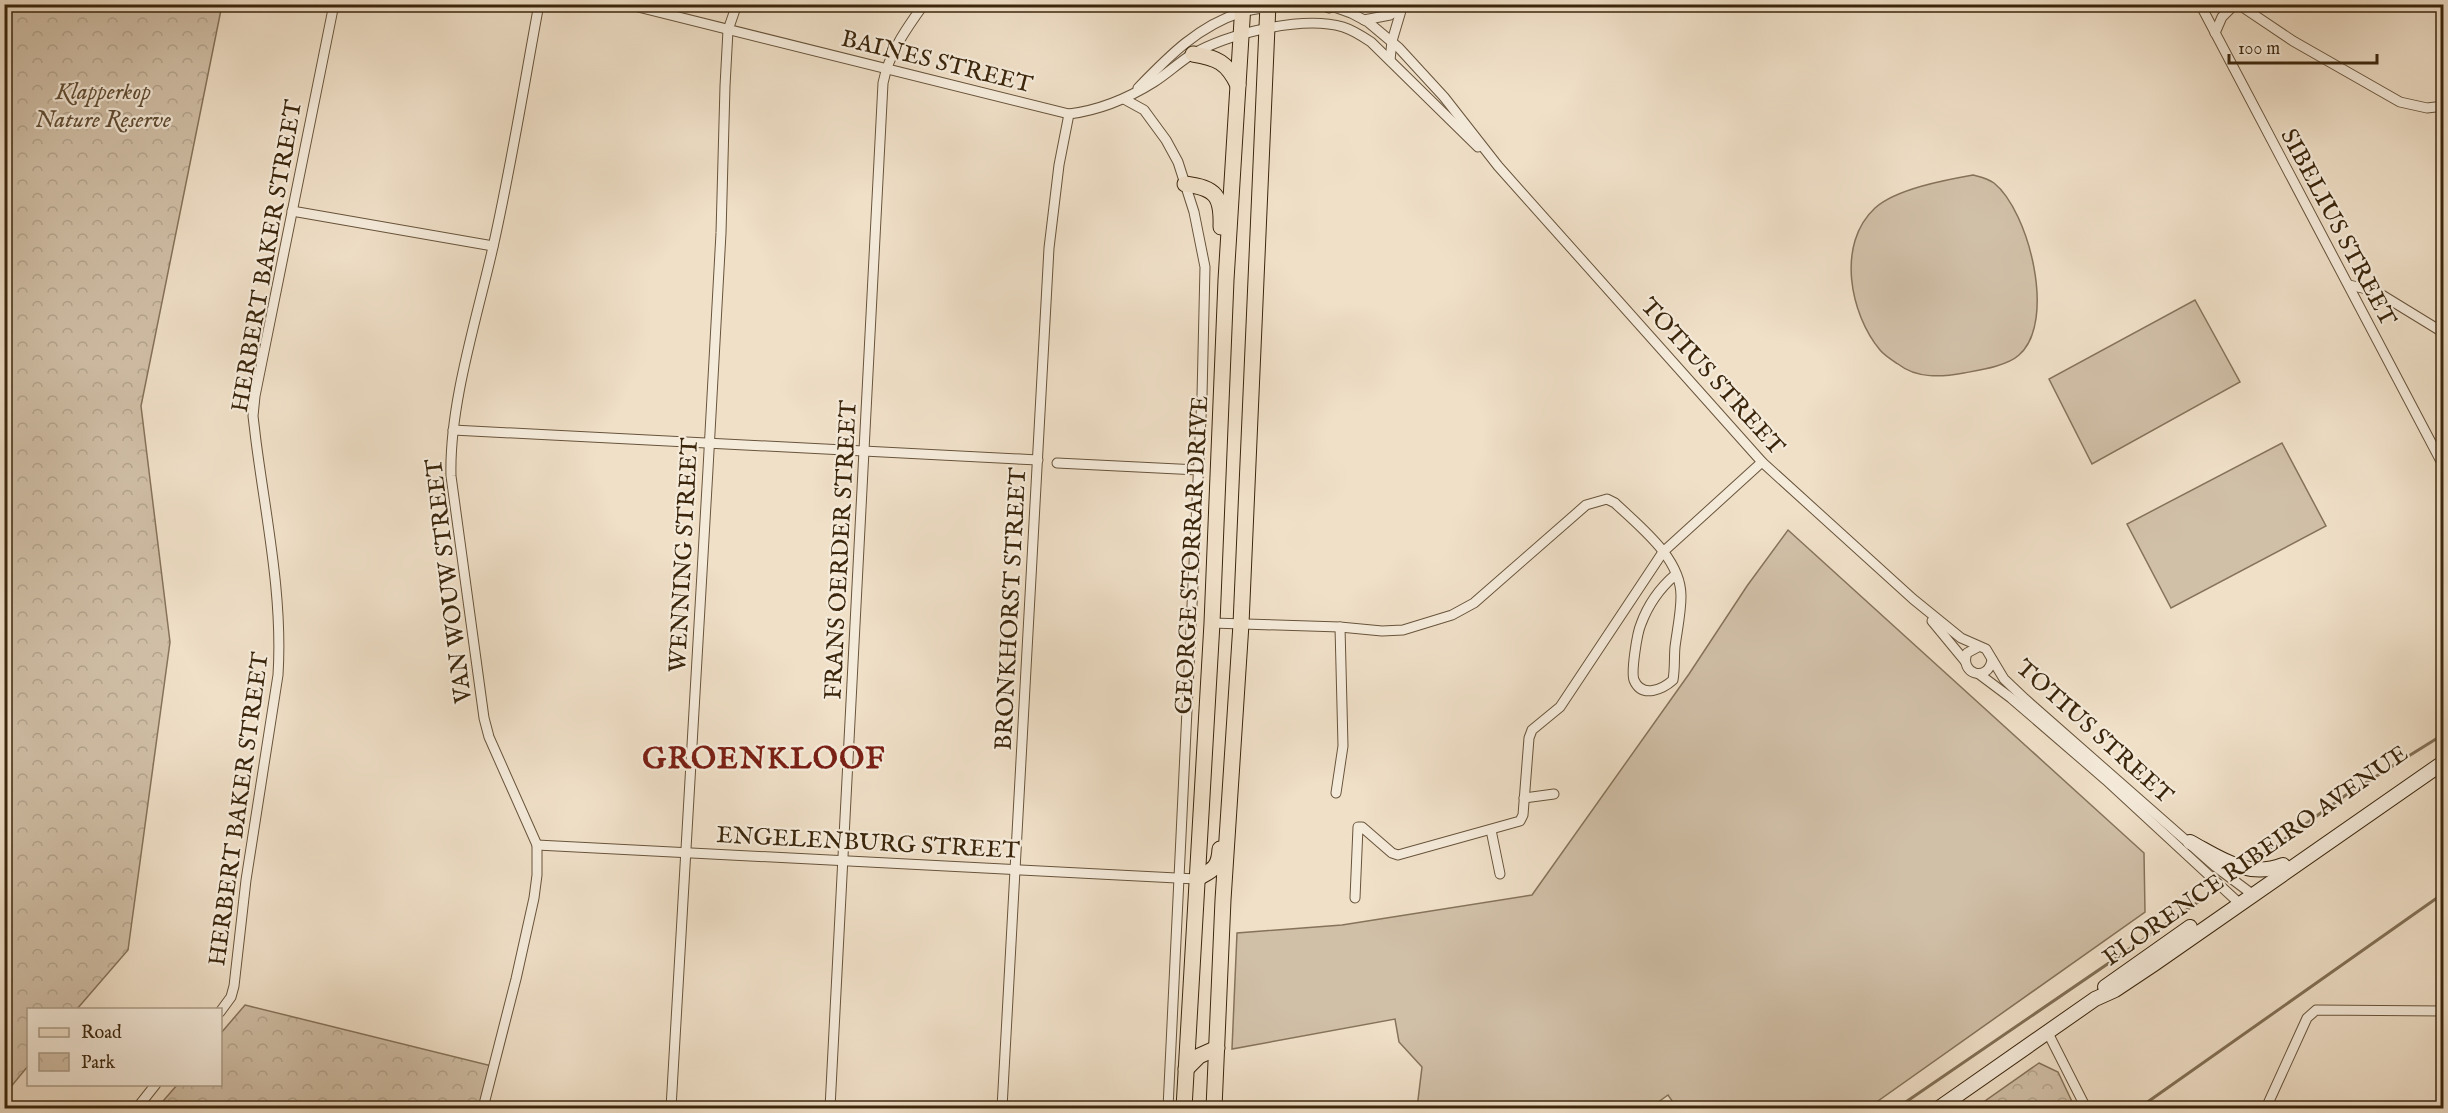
<svg xmlns="http://www.w3.org/2000/svg" width="2448" height="1113" font-family="'IM FELL English',serif">
  <style>
    .park { fill: url(#park-crowns); stroke: #86735a; stroke-width: 1.5 }
    .pitch { fill: #d1c0a8; stroke: #86735a; stroke-width: 1.5 }
    .lines { fill: none; stroke-linecap: round; stroke-linejoin: round }
    .stream { stroke: #827056; stroke-width: 3 }
    .minor-casing { stroke: #68543b; stroke-width: 11 }
    .secondary-casing { stroke: #3b260c; stroke-width: 16 }
    .primary-casing { stroke: #3b260c; stroke-width: 17 }
    .minor { stroke: #f5ebdb; stroke-width: 9 }
    .secondary { stroke: #f5ebdb; stroke-width: 14 }
    .primary { stroke: #f0e0c8; stroke-width: 15 }
    .labels { text-anchor: middle; stroke-width: 4.5; stroke-linejoin: round; paint-order: stroke }
    .street-label { font-size: 24px; fill: #3b260c; stroke: #f5ebdb }
    .park-label { font-size: 24px; font-style: italic; fill: #604c33; stroke: #f5ebdb }
    .district-label { font-size: 30px; font-weight: bold; letter-spacing: 1.5px; fill: #7a1f14; stroke: #f5ebdb }
  </style>
  <defs>
    <pattern id="park-crowns" width="20" height="18" patternUnits="userSpaceOnUse" patternTransform="scale(1.5)"><rect width="20" height="18" fill="#d1c0a8"/><path d="M2 6a3 3 0 1 1 6 0M12 15a3 3 0 1 1 6 0" fill="none" stroke="#b4a58f"/></pattern>
  </defs>
  <rect width="100%" height="100%" fill="#f0e0c8"/>
  <filter id="stains"><feTurbulence type="fractalNoise" baseFrequency=".00333" numOctaves="4"/><feColorMatrix values="0 0 0 0 .2 0 0 0 0 .09 0 0 0 0 .02 0 0 0 .5 -.17"/></filter>
  <radialGradient id="worn" r=".72"><stop offset=".6" stop-color="#630" stop-opacity="0"/><stop offset="1" stop-color="#630" stop-opacity=".3"/></radialGradient>
  <g class="park">
    <path d="M5,4L222,5L141,406L170,642L128,950L77,1009L28,1010V1066L5,1094Z"/>
    <path d="M245,1005L496,1067L483,1108H157L177,1085L220,1084L221,1033Z"/>
    <path d="M2039,1063L2058,1072L2075,1108H1975Z"/>
  </g>
  <g class="pitch">
    <path d="M1973,175C1981,177 1987,178 1994,183C2029,211 2057,322 2019,355C2007,366 1980,370 1964,373C1942,377 1917,379 1898,364C1892,360 1885,356 1880,350C1850,314 1836,244 1875,208C1896,189 1945,180 1973,175Z"/>
    <path d="M2195,300L2240,382L2092,464L2049,379Z"/>
    <path d="M2282,443L2326,526L2171,608L2127,524Z"/>
    <path d="M1788,530L2144,853L2145,912L1868,1108H1677L1668,1095L1650,1108H1417L1422,1067L1399,1042L1395,1019L1232,1049L1237,933L1342,925L1532,895L1689,674L1747,586Z"/>
  </g>
  <g class="lines">
    <g class="stream">
      <path d="M2251,863L2346,795L2444,734"/>
      <path d="M1897,1108L2204,898"/>
      <path d="M2139,1108L2444,893"/>
    </g>
    <defs>
      <g id="minor">
        <path d="M626,4L1069,114C1101,110 1127,99 1154,82C1167,74 1178,63 1191,55C1227,34 1302,15 1343,27C1353,30 1362,36 1371,42L1478,147"/>
        <path d="M1314,4L1329,5L1351,13L1368,22L1399,48L1444,97L1498,166L1762,462L1913,599L1961,638L1986,649L2004,679L2025,699L2216,867L2252,894"/>
        <path d="M2200,4L2444,467"/>
        <path d="M2238,4L2293,41L2400,102L2427,108L2444,106"/>
        <path d="M1364,20L1390,15L1402,7"/>
        <path d="M2215,33L2222,17L2235,4"/>
        <path d="M1390,60L1392,41L1403,4"/>
        <path d="M1138,88C1169,56 1198,26 1242,12C1259,7 1279,6 1297,4"/>
        <path d="M1124,99L1144,110L1166,140L1178,162L1194,212L1205,267L1202,396L1168,1108"/>
        <path d="M292,211L493,246"/>
        <path d="M2349,285L2371,290L2382,295L2444,333"/>
        <path d="M453,430L1038,460"/>
        <path d="M1057,463L1198,470"/>
        <path d="M1932,621L1965,661"/>
        <path d="M1212,623L1340,627L1382,631L1403,630L1452,615L1474,603L1586,505L1607,499L1615,503C1640,527 1681,558 1681,596C1681,613 1677,631 1675,647C1674,658 1675,669 1673,680C1663,689 1642,699 1634,680C1631,672 1637,633 1641,624C1648,605 1660,588 1675,575"/>
        <path d="M1978,647L1967,653C1959,674 1988,683 1992,660"/>
        <path d="M1979,674L2011,698L2106,780L2239,903"/>
        <path d="M1336,793L1343,746L1340,627"/>
        <path d="M1524,798L1554,794"/>
        <path d="M1491,830L1500,874"/>
        <path d="M537,845L1196,879"/>
        <path d="M1355,898L1358,827H1362L1392,853L1398,855L1520,821L1523,815L1529,738L1532,730L1560,707L1663,552L1762,462"/>
        <path d="M220,1012L231,997L234,986L246,880L278,675C283,597 266,518 256,441L253,416L255,396L334,4"/>
        <path d="M2048,1033L2086,1108"/>
        <path d="M137,1108L156,1084"/>
        <path d="M483,1108L516,979L534,898L537,875V845L489,737L484,718L451,476C449,405 477,318 493,247C511,167 524,85 539,4"/>
        <path d="M671,1108L708,469L721,233L725,86L728,30L737,4"/>
        <path d="M830,1108L883,83C889,53 906,29 924,4"/>
        <path d="M1002,1108L1049,248L1059,165L1069,114"/>
        <path d="M2266,1108L2307,1018L2316,1010L2444,1011"/>
      </g>
      <g id="secondary">
        <path d="M2190,842C2220,858 2247,879 2283,865"/>
        <path d="M2105,987L2190,927"/>
        <path d="M1939,1108L2095,999L2115,990L2154,964L2444,762"/>
      </g>
      <g id="primary">
        <path d="M1328,4L1329,5"/>
        <path d="M1193,54C1217,58 1227,62 1238,85"/>
        <path d="M1185,184C1216,188 1222,196 1221,227"/>
        <path d="M1196,879C1212,870 1219,869 1220,849"/>
        <path d="M1186,1069L1199,1056L1217,1048"/>
        <path d="M1184,1108L1212,623L1226,280L1243,4"/>
        <path d="M1214,1108L1223,900L1241,624L1268,4"/>
      </g>
    </defs>
    <use href="#minor" class="minor-casing"/>
    <use href="#secondary" class="secondary-casing"/>
    <use href="#primary" class="primary-casing"/>
    <use href="#minor" class="minor"/>
    <use href="#secondary" class="secondary"/>
    <use href="#primary" class="primary"/>
  </g>
  <g class="labels">
    <g class="street-label">
      <text transform="translate(937 61) rotate(14)" y="8">BAINES STREET</text>
      <text transform="translate(2339 227) rotate(62)" y="8">SIBELIUS STREET</text>
      <text transform="translate(266 256) rotate(-80)" y="8">HERBERT BAKER STREET</text>
      <text transform="translate(1713 376) rotate(48)" y="8">TOTIUS STREET</text>
      <text transform="translate(840 550) rotate(-87)" y="8">FRANS OERDER STREET</text>
      <text transform="translate(683 555) rotate(-87)" y="8">WENNING STREET</text>
      <text transform="translate(1191 555) rotate(-87)" y="8">GEORGE STORRAR DRIVE</text>
      <text transform="translate(448 581) rotate(-97)" y="8">VAN WOUW STREET</text>
      <text transform="translate(1010 609) rotate(-87)" y="8">BRONKHORST STREET</text>
      <text transform="translate(2095 731) rotate(42)" y="8">TOTIUS STREET</text>
      <text transform="translate(238 809) rotate(-82)" y="8">HERBERT BAKER STREET</text>
      <text transform="translate(868 842) rotate(3)" y="8">ENGELENBURG STREET</text>
      <text transform="translate(2255 855) rotate(-35)" y="8">FLORENCE RIBEIRO AVENUE</text>
    </g>
    <g class="park-label">
      <text x="103" y="99">Klapperkop<tspan x="103" dy="28">Nature Reserve</tspan></text>
    </g>
    <g class="district-label">
      <text x="764" y="768">GROENKLOOF</text>
    </g>
  </g>
  <rect width="2448" height="1113" fill="none" stroke="#f0e0c8" stroke-width="24"/>
  <rect x="6" y="6" width="2436" height="1101" fill="none" stroke="#3b260c" stroke-width="3"/>
  <rect x="12" y="12" width="2424" height="1089" fill="none" stroke="#3b260c" stroke-width="1.5"/>
  <rect x="27" y="1008" width="195" height="78" fill="#f5ebdb" stroke="#ab9c88" stroke-width="1.5"/>
  <rect x="39" y="1028" width="30" height="9" fill="#f0e0c8" stroke="#ab9c88" stroke-width="1.5"/>
  <text x="81" y="1038" font-size="18" fill="#3b260c">Road</text>
  <rect x="39" y="1053" width="30" height="18" fill="url(#park-crowns)" stroke="#ab9c88" stroke-width="1.5"/>
  <text x="81" y="1068" font-size="18" fill="#3b260c">Park</text>
  <path d="M2229 54v9h148v-9" fill="none" stroke="#3b260c" stroke-width="3"/>
  <text x="2238" y="54" font-size="18" fill="#3b260c" stroke="#f5ebdb" stroke-width="4.5" paint-order="stroke">100 m</text>
  <rect width="100%" height="100%" filter="url(#stains)"/>
  <rect width="100%" height="100%" fill="url(#worn)"/>
</svg>
